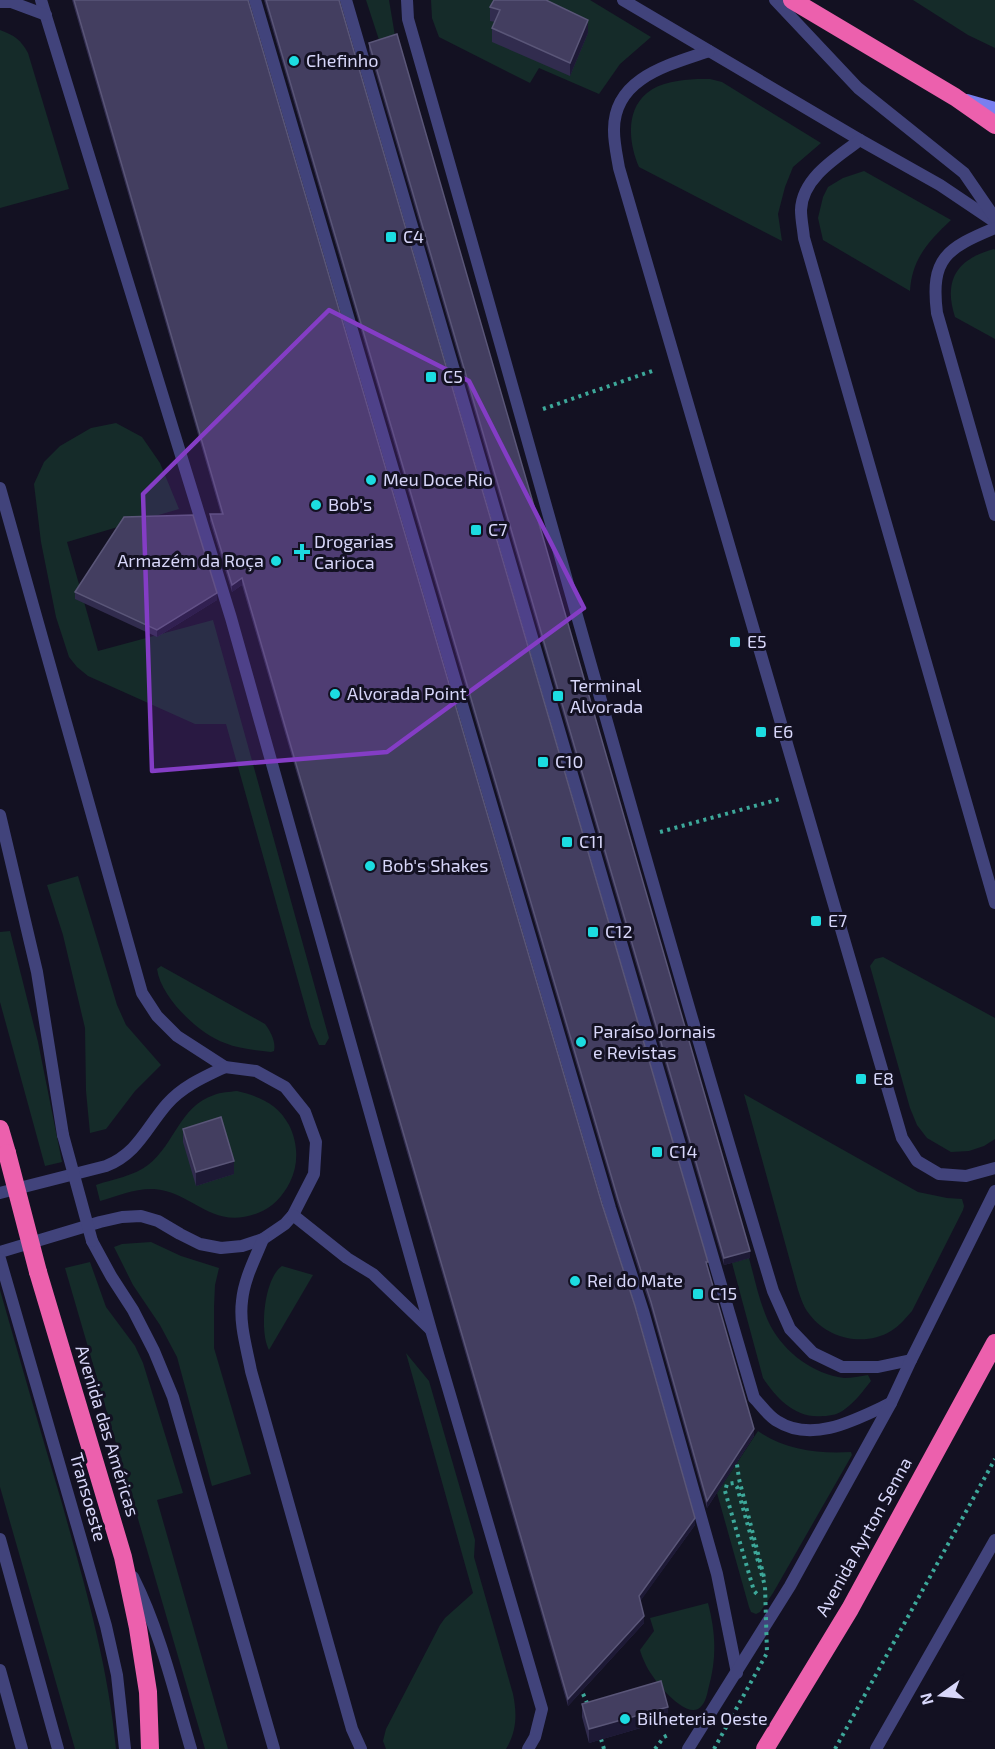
<svg xmlns="http://www.w3.org/2000/svg" width="995" height="1749" font-family="'Exo 2',sans-serif">
  <style>
    .green { fill: #152b29 }
    .lines { fill: none; stroke-linecap: round; stroke-linejoin: round }
    .path { stroke: #3da89a; stroke-width: 4; stroke-dasharray: 3 4.5; stroke-linecap: butt }
    .lane { stroke: #41437b; stroke-width: 12 }
    .street { stroke: #41437b; stroke-width: 12 }
    .secondary { stroke: #797fef; stroke-width: 12 }
    .highway { stroke: #ec60ad; stroke-width: 18 }
    .path-bridge { stroke: #3da89a; stroke-width: 4; stroke-dasharray: 3 4.5; stroke-linecap: butt }
    .lane-bridge { stroke: #41437b; stroke-width: 12 }
    .highway-bridge { stroke: #ec60ad; stroke-width: 18 }
    .wall { fill: #312c4e }
    .shaded-wall { fill: #1d1935 }
    .building { fill: #433e60; stroke: #5a5678; stroke-width: 1.5 }
    .marked { fill: #843dc5; fill-opacity: 0.2; stroke: #843dc5; stroke-width: 4.5; stroke-linejoin: round }
    .poi-dot { fill: #1cdce1; stroke: #131122; stroke-width: 2 }
    .labels { text-anchor: middle; stroke-width: 6; stroke-linejoin: round; paint-order: stroke }
    .poi-label { font-size: 18px; fill: #d8d7fa; stroke: #131122; text-anchor: start }
    .street-label { font-size: 18px; fill: #d8d7fa; stroke: #131122 }
  </style>
  <rect width="100%" height="100%" fill="#131122"/>
  <g class="green">
    <path d="M366,0H389L396,42L381,46Z"/>
    <path d="M431,0H590L651,37L620,64L599,94L539,68L530,83L439,37L432,18Z"/>
    <path d="M913,0H995V48L968,35Z"/>
    <path d="M0,30C14,35 21,40 28,53L69,189L0,208Z"/>
    <path d="M697,79H710L722,82L821,143L793,167L785,187L778,214L782,241L639,167C629,144 625,111 647,93C660,82 681,80 697,79Z"/>
    <path d="M864,171L951,220C929,241 912,258 910,291L823,240L818,218L823,197L828,187L843,178Z"/>
    <path d="M994,249L995,250V339L955,317C943,280 957,259 994,249Z"/>
    <path d="M116,423L142,437L160,463L179,509L67,542L98,651L213,620L329,1038L325,1045H319L311,1027L226,724H195L88,676L77,667L69,657L56,617L41,542L34,484L44,462L60,446L91,428Z"/>
    <path d="M78,876L117,1005L126,1025L161,1065L135,1091L106,1129L90,1133L86,1091L85,1028L63,935L47,885Z"/>
    <path d="M10,931L38,1042L62,1162L45,1166L0,1002V932Z"/>
    <path d="M883,957L995,1018V1139L984,1146L969,1151L951,1152L927,1138L917,1125L910,1108L870,966L875,959Z"/>
    <path d="M161,966L265,1024C271,1032 276,1042 274,1051L271,1052C256,1050 239,1049 225,1043C199,1034 161,998 157,969Z"/>
    <path d="M237,1091C259,1096 278,1104 289,1125C298,1143 299,1164 290,1182C283,1196 272,1208 258,1213C211,1231 194,1192 154,1189C136,1188 117,1196 100,1201L96,1185C113,1179 134,1176 148,1165C175,1144 179,1107 214,1095C221,1092 229,1092 237,1091Z"/>
    <path d="M744,1094L918,1192L947,1198L962,1199L964,1206L963,1210L912,1311C905,1319 899,1326 891,1331C865,1347 828,1339 810,1315C804,1308 801,1299 798,1290Z"/>
    <path d="M151,1242L181,1256L219,1268L215,1285L214,1307V1348L251,1474L212,1486L177,1357L160,1325L133,1285L114,1247L122,1244Z"/>
    <path d="M749,1258C755,1280 760,1305 770,1325C785,1353 813,1374 844,1378C852,1378 860,1376 868,1375L871,1381C863,1391 855,1402 845,1409C839,1414 831,1416 823,1416C796,1419 777,1399 763,1378L732,1263Z"/>
    <path d="M90,1262L106,1307L135,1346L143,1363L183,1493L157,1500L228,1749H205L65,1268Z"/>
    <path d="M282,1266L313,1275L269,1350C259,1332 264,1278 282,1266Z"/>
    <path d="M0,1290C20,1360 40,1430 61,1500C84,1582 108,1664 116,1749H75L0,1487Z"/>
    <path d="M406,1353L429,1381L475,1540L474,1557L513,1694C517,1714 517,1731 506,1749H386L383,1741L386,1729L440,1625L445,1618L473,1593Z"/>
    <path d="M758,1431C784,1450 819,1454 851,1452L852,1455L773,1593L760,1612L756,1614L751,1612L749,1607L717,1493Z"/>
    <path d="M708,1603C716,1634 717,1659 708,1690C707,1696 704,1706 698,1709C682,1717 650,1676 645,1663C643,1659 641,1654 640,1650L654,1631L650,1618Z"/>
  </g>
  <g class="lines">
    <g class="path">
      <path d="M543,409L655,370"/>
      <path d="M660,832L780,799"/>
      <path d="M736,1457L739,1479L765,1581"/>
      <path d="M725,1491L754,1591L757,1594"/>
      <path d="M580,1687L588,1705"/>
      <path d="M601,1739L604,1749"/>
      <path d="M655,1749L664,1737L668,1735"/>
      <path d="M835,1749L995,1459"/>
    </g>
    <g class="lane">
      <path d="M41,0L231,618L431,1330L542,1709L535,1737L528,1749"/>
      <path d="M255,0L610,1208L643,1311L717,1574L737,1673"/>
      <path d="M346,0L754,1398C761,1405 768,1416 777,1421C813,1444 857,1419 891,1403"/>
      <path d="M407,0L408,19C530,443 645,869 773,1291L790,1329L813,1353L842,1367H878L911,1360"/>
      <path d="M623,0L860,140L940,185L995,222"/>
      <path d="M775,0L858,88L964,173L995,218"/>
      <path d="M0,2H11L46,15"/>
      <path d="M709,51C668,65 613,78 614,131C614,143 617,156 619,168L902,1138L917,1161L939,1174L966,1176L995,1168"/>
      <path d="M860,140C837,157 802,178 801,210C801,219 803,228 804,238L995,903"/>
      <path d="M995,228C947,248 930,258 937,313L995,515"/>
      <path d="M0,488L142,993L157,1016L177,1036L225,1067L256,1071L285,1087L305,1112L316,1142L314,1174L293,1215L285,1224L263,1239L242,1246L221,1248L200,1244L180,1234L158,1221L141,1216L122,1217L100,1222L0,1252"/>
      <path d="M0,815L37,972L63,1135"/>
      <path d="M0,1193L106,1166C138,1153 146,1128 167,1104C183,1086 204,1077 225,1067"/>
      <path d="M293,1215L347,1258L373,1274L430,1329"/>
      <path d="M263,1239C255,1259 244,1279 242,1301C239,1324 247,1349 251,1371L352,1729L361,1749"/>
      <path d="M92,1241L111,1276L133,1310L154,1351L173,1397L274,1749"/>
      <path d="M0,1259L106,1626L117,1675L125,1749"/>
      <path d="M0,1539L58,1749"/>
      <path d="M133,1577C160,1631 174,1691 191,1749"/>
      <path d="M0,1670L22,1749"/>
      <path d="M688,1749L790,1586L891,1403L911,1360L995,1191"/>
    </g>
    <path class="street" d="M876,1749L995,1540"/>
    <path class="secondary" d="M967,100L995,108"/>
    <g class="highway">
      <path d="M792,0L955,97L995,125"/>
      <path d="M0,1129L7,1153"/>
      <path d="M38,1272L123,1557L138,1628L148,1692L150,1749"/>
      <path d="M765,1749L850,1609L995,1343"/>
    </g>
    <path class="path-bridge" d="M714,1749L767,1653L765,1586L737,1487L734,1483L727,1484L725,1491"/>
    <path class="lane-bridge" d="M63,1135L92,1241"/>
    <path class="highway-bridge" d="M7,1153L38,1272"/>
  </g>
  <g class="wall">
    <path d="M72,0H248L695,1525L640,1601L644,1623L568,1706L242,585L232,592L210,521V514H221Z"/>
    <path d="M264,0H339L708,1269L754,1436L707,1508L651,1309L618,1206Z"/>
    <path d="M490,7L588,33L570,76L492,42V28L495,22L490,21Z"/>
    <path d="M369,43L750,1258L724,1265L369,50Z"/>
    <path d="M75,592L217,600L157,637L75,599Z"/>
    <path d="M183,1129L234,1174L196,1186L183,1142Z"/>
    <path d="M582,1704L668,1720L589,1743L582,1717Z"/>
  </g>
  <g class="shaded-wall">
    <path d="M588,20V33L570,76V63Z"/>
    <path d="M242,578V585L232,592V585Z"/>
    <path d="M217,593V600L157,637V630Z"/>
    <path d="M234,1161V1174L196,1186V1172Z"/>
    <path d="M750,1251V1258L724,1265V1258Z"/>
    <path d="M754,1429V1436L707,1508V1501Z"/>
    <path d="M695,1518V1525L639,1603V1596Z"/>
    <path d="M644,1616V1623L568,1706V1699Z"/>
    <path d="M668,1707V1720L589,1743V1729Z"/>
  </g>
  <g class="building">
    <path d="M74,0H248L602,1204L635,1306L695,1518L639,1596L644,1616L568,1699L242,578L232,585L210,514H223Z"/>
    <path d="M266,0H339L708,1262H706L754,1429L707,1501L651,1302L618,1199Z"/>
    <path d="M494,0H546L588,20L570,63L492,28L500,10L490,7Z"/>
    <path d="M397,34L750,1251L724,1258L369,43Z"/>
    <path d="M193,515L217,593L157,630L75,592L124,517Z"/>
    <path d="M221,1117L234,1161L196,1172L183,1129Z"/>
    <path d="M661,1681L668,1707L589,1729L582,1704Z"/>
  </g>
  <path class="marked" d="M329,310L469,381L584,608L387,752L152,771L143,494Z"/>
  <g class="poi-dot">
    <circle cx="294" cy="61" r="6"/>
    <rect x="385" y="231" width="12" height="12" rx="3"/>
    <rect x="425" y="371" width="12" height="12" rx="3"/>
    <circle cx="371" cy="480" r="6"/>
    <circle cx="316" cy="505" r="6"/>
    <rect x="470" y="524" width="12" height="12" rx="3"/>
    <path d="M299 543h6v6h6v6h-6v6h-6v-6h-6v-6h6z"/>
    <circle cx="276" cy="561" r="6"/>
    <rect x="729" y="636" width="12" height="12" rx="3"/>
    <circle cx="335" cy="694" r="6"/>
    <rect x="552" y="690" width="12" height="12" rx="3"/>
    <rect x="755" y="726" width="12" height="12" rx="3"/>
    <rect x="537" y="756" width="12" height="12" rx="3"/>
    <rect x="561" y="836" width="12" height="12" rx="3"/>
    <circle cx="370" cy="866" r="6"/>
    <rect x="810" y="915" width="12" height="12" rx="3"/>
    <rect x="587" y="926" width="12" height="12" rx="3"/>
    <circle cx="581" cy="1042" r="6"/>
    <rect x="855" y="1073" width="12" height="12" rx="3"/>
    <rect x="651" y="1146" width="12" height="12" rx="3"/>
    <circle cx="575" cy="1281" r="6"/>
    <rect x="692" y="1288" width="12" height="12" rx="3"/>
    <circle cx="625" cy="1719" r="6"/>
  </g>
  <g class="labels">
    <g class="poi-label">
      <text x="306" y="67">Chefinho</text>
      <text x="403" y="243">C4</text>
      <text x="443" y="383">C5</text>
      <text x="383" y="486">Meu Doce Rio</text>
      <text x="328" y="511">Bob's</text>
      <text x="488" y="536">C7</text>
      <text x="314" y="548">Drogarias<tspan x="314" dy="21">Carioca</tspan></text>
      <text x="264" y="567" text-anchor="end">Armazém da Roça</text>
      <text x="747" y="648">E5</text>
      <text x="570" y="692">Terminal<tspan x="570" dy="21">Alvorada</tspan></text>
      <text x="347" y="700">Alvorada Point</text>
      <text x="773" y="738">E6</text>
      <text x="555" y="768">C10</text>
      <text x="579" y="848">C11</text>
      <text x="382" y="872">Bob's Shakes</text>
      <text x="828" y="927">E7</text>
      <text x="605" y="938">C12</text>
      <text x="593" y="1038">Paraíso Jornais<tspan x="593" dy="21">e Revistas</tspan></text>
      <text x="873" y="1085">E8</text>
      <text x="669" y="1158">C14</text>
      <text x="587" y="1287">Rei do Mate</text>
      <text x="710" y="1300">C15</text>
      <text x="637" y="1725">Bilheteria Oeste</text>
    </g>
    <g class="street-label">
      <text transform="translate(107 1431) rotate(73)" y="6">Avenida das Américas</text>
      <text transform="translate(88 1497) rotate(74)" y="6">Transoeste</text>
      <text transform="translate(864 1537) rotate(-61)" y="6">Avenida Ayrton Senna</text>
    </g>
  </g>
  <g transform="translate(941 1695) rotate(255)" stroke="#131122" stroke-width="4.5" paint-order="stroke">
  <path d="M0-4.5L10 22L0 15L-10 22Z" fill="#d8d7fa"/>
  <text y="-9" font-size="16" font-weight="bold" text-anchor="middle" fill="#d8d7fa">N</text>
  </g>
</svg>
